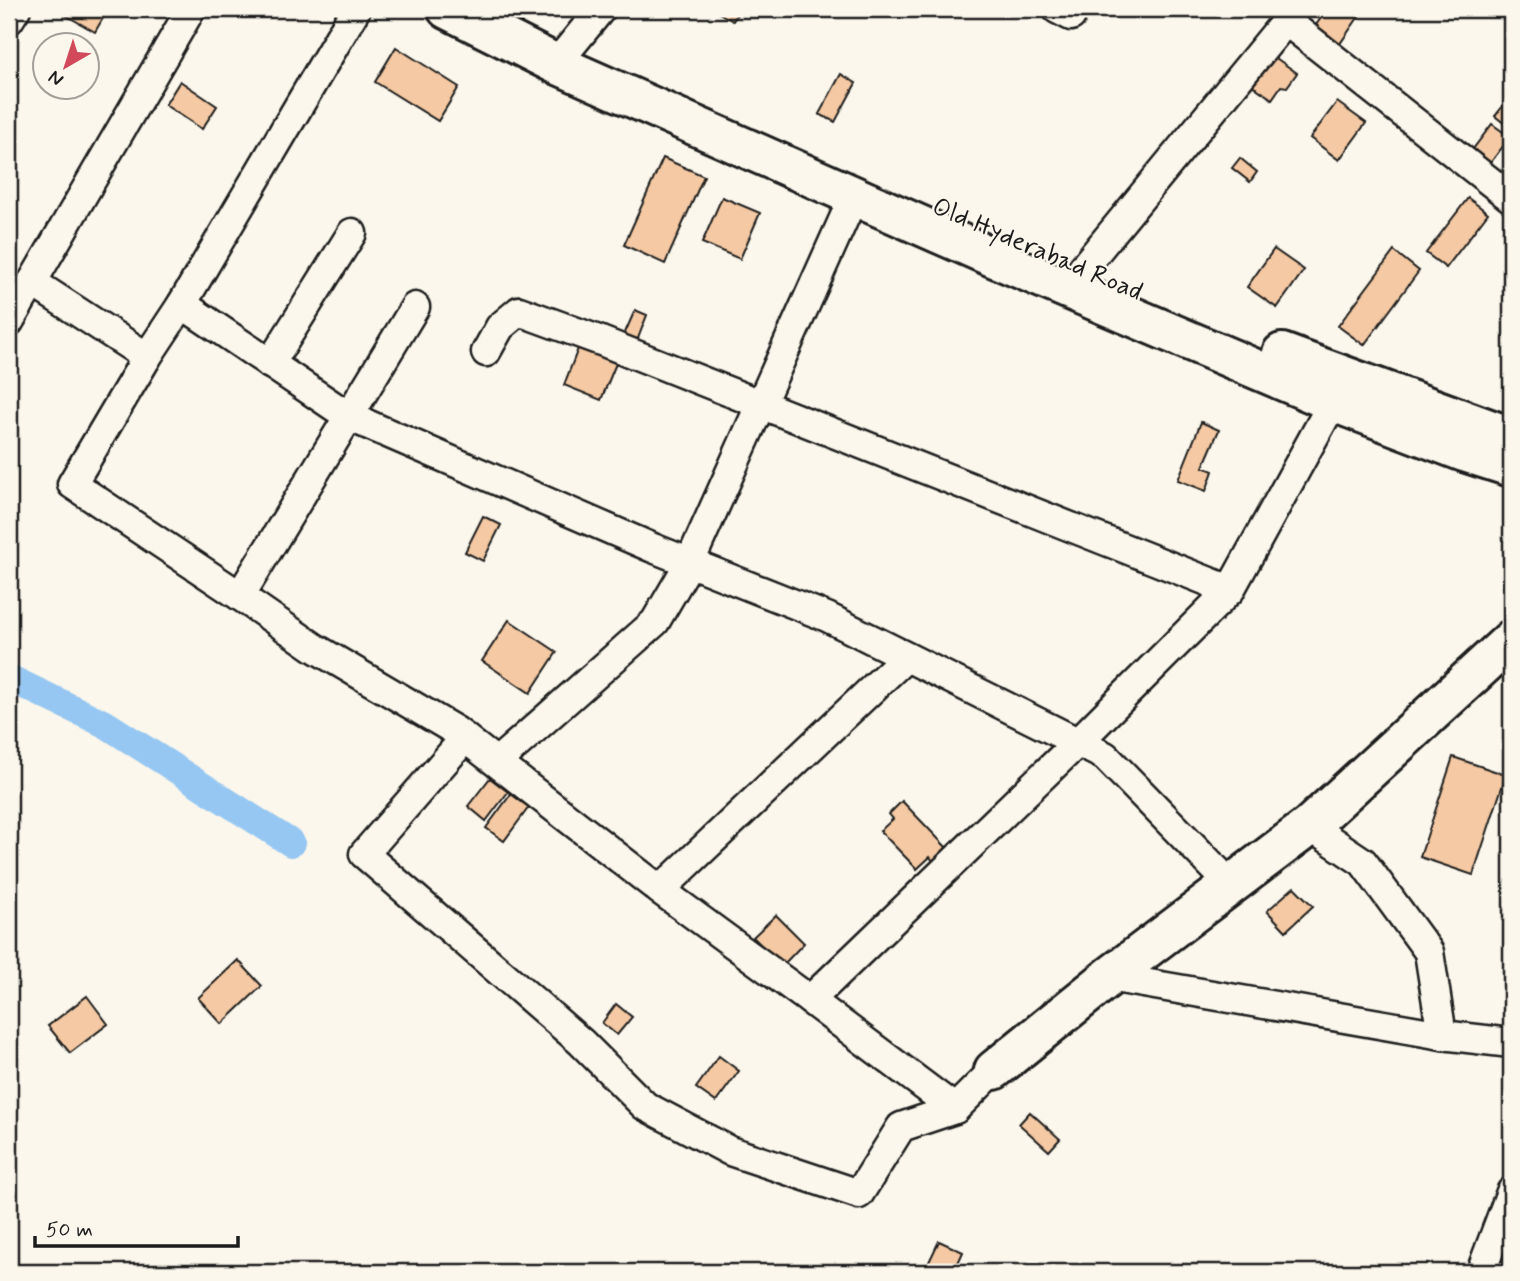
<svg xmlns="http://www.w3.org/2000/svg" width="1520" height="1281" font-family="Mynerve,sans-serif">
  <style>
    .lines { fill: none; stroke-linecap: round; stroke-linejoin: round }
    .canal { stroke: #96c7f2; stroke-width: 28 }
    .building { fill: #f4c9a3; stroke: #1c1c1c; stroke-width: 2 }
    .street-casing { stroke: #1c1c1c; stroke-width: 33 }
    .secondary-casing { stroke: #1c1c1c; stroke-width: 44 }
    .street { stroke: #fbf7ec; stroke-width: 28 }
    .secondary { stroke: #fbf7ec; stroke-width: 38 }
    .labels { text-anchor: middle; stroke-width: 5; stroke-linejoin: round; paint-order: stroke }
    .street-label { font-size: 26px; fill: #1c1c1c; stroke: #fbf7ec }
  </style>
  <rect width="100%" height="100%" fill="#fbf7ec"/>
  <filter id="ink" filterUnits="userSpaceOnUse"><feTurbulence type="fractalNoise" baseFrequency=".0143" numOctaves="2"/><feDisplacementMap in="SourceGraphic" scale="14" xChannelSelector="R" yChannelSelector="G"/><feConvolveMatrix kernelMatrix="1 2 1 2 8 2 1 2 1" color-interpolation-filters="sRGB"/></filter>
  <g filter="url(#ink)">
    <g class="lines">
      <path class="canal" d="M9,678L107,725L291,843"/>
    </g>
    <g class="building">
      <path d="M55,9H98L106,13L95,32Z"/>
      <path d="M712,9H740L733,21Z"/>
      <path d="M1327,9H1364L1337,48L1312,31Z"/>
      <path d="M396,47L459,87L438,121L375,82Z"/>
      <path d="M1266,51L1297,73L1287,87L1281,86L1272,99L1245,80Z"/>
      <path d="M841,74L856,83L835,122L819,114Z"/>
      <path d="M180,81L217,106L202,129L165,105Z"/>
      <path d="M1511,96V129L1495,116Z"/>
      <path d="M1337,102L1366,123L1339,160L1310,138Z"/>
      <path d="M1492,124L1510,137L1488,166L1470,153Z"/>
      <path d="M663,158L704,176L665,264L624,245Z"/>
      <path d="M1240,158L1257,172L1250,182L1232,168Z"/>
      <path d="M722,197L760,213L740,259L702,243Z"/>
      <path d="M1468,198L1488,213L1446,268L1426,253Z"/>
      <path d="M1274,249L1304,270L1277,308L1247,287Z"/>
      <path d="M1394,251L1419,271L1364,345L1338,326Z"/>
      <path d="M635,310L647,315L637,341L624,335Z"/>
      <path d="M579,346L617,361L601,400L564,385Z"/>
      <path d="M1201,422L1219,430L1203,467L1213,471L1206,491L1178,480Z"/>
      <path d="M483,516L501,525L483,561L465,552Z"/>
      <path d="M509,620L557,652L530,693L482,661Z"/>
      <path d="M1453,757L1506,775L1473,875L1420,857Z"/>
      <path d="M490,778L508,792L486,821L468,806Z"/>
      <path d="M511,794L529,807L504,841L486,828Z"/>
      <path d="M902,801L947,848L933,861L930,857L917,869L880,831L893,819L889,814Z"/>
      <path d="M1294,887L1313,906L1286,931L1267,911Z"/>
      <path d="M776,915L804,943L782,966L753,937Z"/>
      <path d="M238,960L262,986L222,1024L198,998Z"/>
      <path d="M87,996L108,1024L70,1053L48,1026Z"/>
      <path d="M616,1004L632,1017L617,1035L602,1023Z"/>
      <path d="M719,1056L739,1071L716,1102L696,1088Z"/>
      <path d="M1030,1112L1060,1139L1049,1151L1019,1124Z"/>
      <path d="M939,1241L963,1252L954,1272H946L928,1264Z"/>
    </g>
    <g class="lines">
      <defs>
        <g id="street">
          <path d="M356,9L182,304L147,357L72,484L240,596L415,307"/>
          <path d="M1057,9L1071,16"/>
          <path d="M9,20L16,9"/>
          <path d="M556,64L601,9"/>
          <path d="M1083,268L1286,21L1511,198"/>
          <path d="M32,282L147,357"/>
          <path d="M182,304L348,416L653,548L827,617L1105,756L1231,885"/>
          <path d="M9,322L191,9"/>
          <path d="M486,352L500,327L519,311L601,341L1230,590"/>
          <path d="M270,364L352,233"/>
          <path d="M240,596L315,648L456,731L660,890L810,1000L955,1109"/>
          <path d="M465,738L364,854L581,1042L645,1106L730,1151L859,1194L901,1127L955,1109L994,1070"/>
          <path d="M497,762L655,622L690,562L854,196"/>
          <path d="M1309,826L1363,862L1429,952L1442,1035"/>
          <path d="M660,890L906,657"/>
          <path d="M1109,977L1442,1035L1511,1043"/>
          <path d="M810,1000L1078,742L1230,590L1333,402"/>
          <path d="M1481,1272L1511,1192"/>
        </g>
        <g id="secondary">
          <path d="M447,9L556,64L983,253L1333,402L1464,452L1511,467"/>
          <path d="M1282,353L1511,437"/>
          <path d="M994,1070L1109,977L1309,826L1511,640"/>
        </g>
      </defs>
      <use href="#street" class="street-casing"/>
      <use href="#secondary" class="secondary-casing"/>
      <use href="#street" class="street"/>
      <use href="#secondary" class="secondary"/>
    </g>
  </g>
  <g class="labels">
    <g class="street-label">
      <text transform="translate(1038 248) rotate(23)" y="9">Old Hyderabad Road</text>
    </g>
  </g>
  <rect width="1520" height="1281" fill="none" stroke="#fbf7ec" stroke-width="35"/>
  <rect x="18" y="18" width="1485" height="1246" fill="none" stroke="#1c1c1c" stroke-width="2.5" filter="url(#ink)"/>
  <g transform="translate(66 66) rotate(219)"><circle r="33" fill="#fbf7ec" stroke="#a29f99" stroke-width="2"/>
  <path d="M0-5L12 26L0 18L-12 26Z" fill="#d1495b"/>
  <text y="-10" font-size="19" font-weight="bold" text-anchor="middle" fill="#1c1c1c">N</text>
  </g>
  <path d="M35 1236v10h203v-10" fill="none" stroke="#1c1c1c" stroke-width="3.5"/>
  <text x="46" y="1236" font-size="21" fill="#1c1c1c" stroke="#fbf7ec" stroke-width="5" paint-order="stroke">50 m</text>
</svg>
